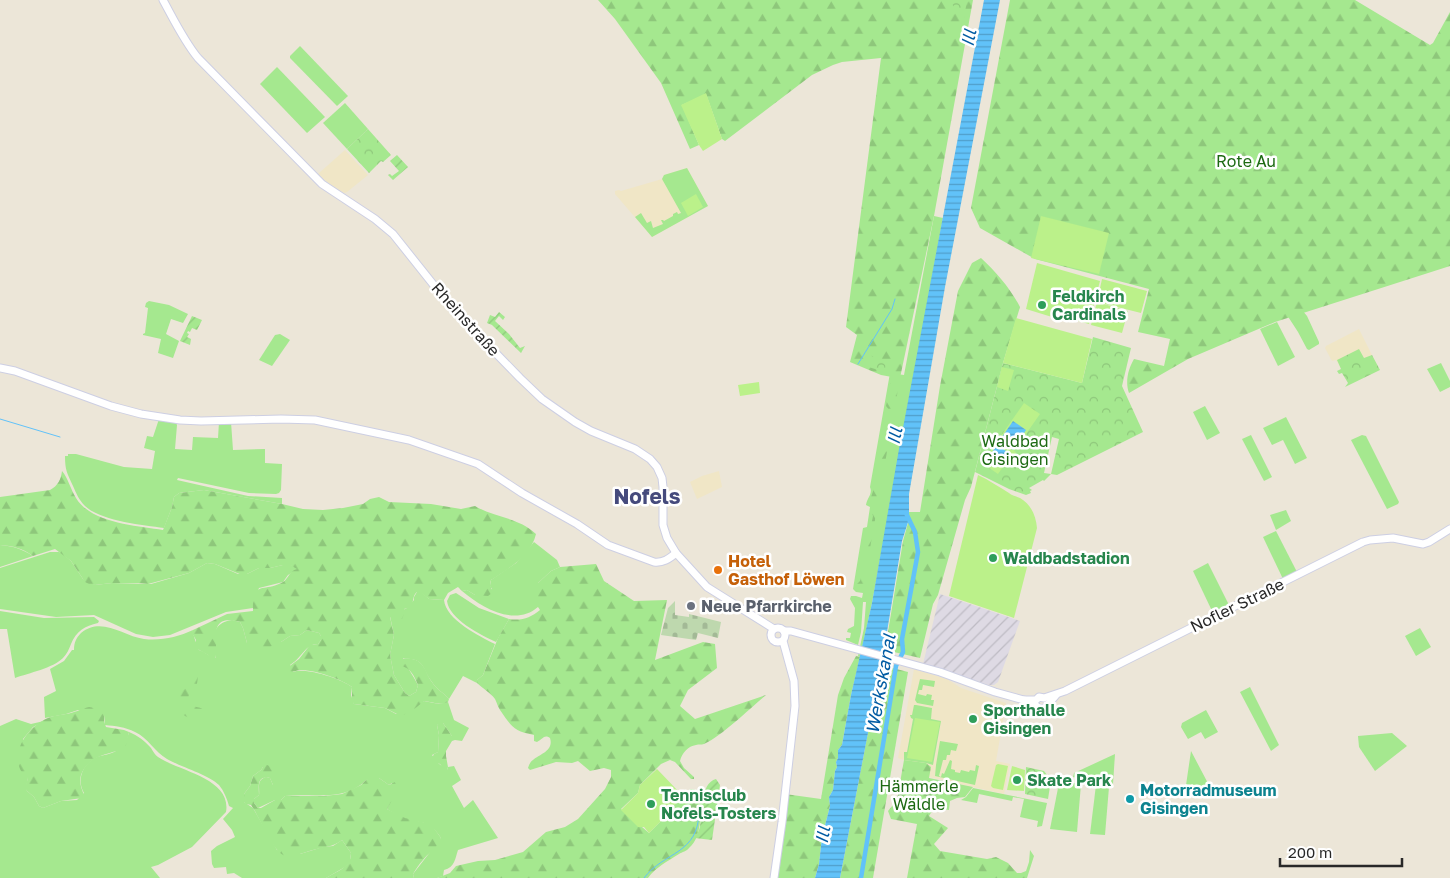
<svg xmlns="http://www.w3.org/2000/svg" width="1450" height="878" font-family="'Golos Text',sans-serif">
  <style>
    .industrial { fill: url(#industrial-furrows) }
    .education { fill: #f0e6c6 }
    .grass { fill: #a5e88f }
    .forest { fill: url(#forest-firs) }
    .cemetery { fill: url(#cemetery-stones) }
    .park { fill: url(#park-crowns); fill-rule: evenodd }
    .garden { fill: url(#garden-furrows) }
    .pitch { fill: #bbf18a }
    .water { fill: url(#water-rules) }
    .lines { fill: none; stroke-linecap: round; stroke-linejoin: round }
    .stream { stroke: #61c2f9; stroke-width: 1 }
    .canal { stroke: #61c2f9; stroke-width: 4.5 }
    .secondary-casing { stroke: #cdcfe3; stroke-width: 9 }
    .secondary { stroke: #fff; stroke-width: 7 }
    .leisure-dot { fill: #2e9e5b; stroke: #fff; stroke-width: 2 }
    .food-dot { fill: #e8710a; stroke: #fff; stroke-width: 2 }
    .worship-dot { fill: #6b7280; stroke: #fff; stroke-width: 2 }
    .culture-dot { fill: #0f9aa8; stroke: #fff; stroke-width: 2 }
    .labels { text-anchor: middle; stroke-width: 5; stroke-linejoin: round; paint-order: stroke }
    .park-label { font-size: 16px; fill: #1d6a13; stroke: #fff }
    .leisure-label { font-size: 16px; font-weight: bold; fill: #27864d; stroke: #fff; text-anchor: start }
    .street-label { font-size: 16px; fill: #282828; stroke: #fff }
    .food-label { font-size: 16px; font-weight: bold; fill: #c56008; stroke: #fff; text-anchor: start }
    .worship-label { font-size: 16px; font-weight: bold; fill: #5b616d; stroke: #fff; text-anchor: start }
    .culture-label { font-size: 16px; font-weight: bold; fill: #0d838f; stroke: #fff; text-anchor: start }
    .water-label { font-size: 18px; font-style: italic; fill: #025ca3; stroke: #fff }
    .district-label { font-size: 21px; font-weight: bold; fill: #454a7c; stroke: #fff }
  </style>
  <defs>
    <pattern id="industrial-furrows" width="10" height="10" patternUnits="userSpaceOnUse" patternTransform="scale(1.25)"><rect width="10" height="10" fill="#dedae4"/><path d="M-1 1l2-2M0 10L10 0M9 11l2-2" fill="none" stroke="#bebbc4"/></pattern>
    <pattern id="forest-firs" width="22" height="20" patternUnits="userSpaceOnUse" patternTransform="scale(1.25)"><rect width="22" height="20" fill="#a5e88f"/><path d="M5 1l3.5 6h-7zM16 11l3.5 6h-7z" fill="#8ec77b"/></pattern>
    <pattern id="cemetery-stones" width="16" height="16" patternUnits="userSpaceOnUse" patternTransform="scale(1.25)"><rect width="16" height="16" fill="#bed8ae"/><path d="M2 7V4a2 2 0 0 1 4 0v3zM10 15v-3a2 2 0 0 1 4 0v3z" fill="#a3b996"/></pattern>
    <pattern id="park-crowns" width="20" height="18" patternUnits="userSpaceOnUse" patternTransform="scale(1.25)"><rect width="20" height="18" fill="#a5e88f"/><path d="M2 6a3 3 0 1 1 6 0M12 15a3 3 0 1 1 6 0" fill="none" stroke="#8ec77b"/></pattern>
    <pattern id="garden-furrows" width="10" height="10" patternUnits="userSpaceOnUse" patternTransform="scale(1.25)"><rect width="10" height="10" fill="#a5e88f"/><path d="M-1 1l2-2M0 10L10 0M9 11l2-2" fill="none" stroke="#8ec77b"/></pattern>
    <pattern id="water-rules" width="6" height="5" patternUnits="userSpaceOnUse" patternTransform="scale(1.25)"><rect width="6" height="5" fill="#61c2f9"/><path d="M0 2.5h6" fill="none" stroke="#509eca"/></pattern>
  </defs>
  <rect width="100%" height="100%" fill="#ece6d8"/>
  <path class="industrial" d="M940,594L1020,621L998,682L994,685H990L923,664Z"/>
  <g class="education">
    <path d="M345,150L368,175L347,192L344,193L334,188L318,174Z"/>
    <path d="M687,168L708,206L652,237L615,194V191L619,190L621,191L662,179L664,175Z"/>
    <path d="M1359,329L1372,355L1342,370L1336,360L1332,361L1325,348L1326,346Z"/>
    <path d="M719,471L722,487L697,499L690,482L702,476Z"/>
    <path d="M914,669L947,679L961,688L1006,703L996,761L1010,764L1004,794L929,777L904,760L898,758Z"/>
  </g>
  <g class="grass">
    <path d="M300,46L348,96L337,106L290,58V56Z"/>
    <path d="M277,67L325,117L307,133L260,84Z"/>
    <path d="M345,103L368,129L347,149L323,123Z"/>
    <path d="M687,168L708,206L652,237L635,217L641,213L647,223L651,221L653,228L663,224L661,220H663L664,221L673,216V214L677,212L678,214L681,213L662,179L664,175Z"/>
    <path d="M934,216L943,218L872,603L860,657L858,656L864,628L866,602H863L861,632L858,645L846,640V638H850L851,633L847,632L848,629L854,626L855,608L850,599L851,596H856L862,598L863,593L856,592L853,589L863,528L867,527L870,507L866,505C867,498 873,494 870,487L890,373L904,375Z"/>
    <path d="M149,301L169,305L188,314L183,323L171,319L166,334L179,341L173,358L158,353L161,339L143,335V334L145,333L148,308L145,307L146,303Z"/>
    <path d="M1302,310L1307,316L1319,342V344L1309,350L1307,349L1298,332L1287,315Z"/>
    <path d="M1277,322L1295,357L1278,366L1260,329Z"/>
    <path d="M280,334L290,340L272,366L259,360L275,335Z"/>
    <path d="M1441,363L1450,381V387L1440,392L1427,369Z"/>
    <path d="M1205,406L1220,433L1207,440L1193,412Z"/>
    <path d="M1286,417L1307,458L1295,464L1283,440L1272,445L1263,428Z"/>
    <path d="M159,419L176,423L177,425L175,449L192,450L193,437L218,438L219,422H231L233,450L265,449V463L282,464L281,490L279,493L276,494L249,493L178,478L177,480L248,496L282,498V504L204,490L179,493L174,497L172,507L164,528C142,525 101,521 85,506C79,500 76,493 73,486C67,473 65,470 65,456H68V454H76L124,467L152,469L155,451L144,448L147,436L153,437Z"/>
    <path d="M1251,435L1272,477L1264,481L1242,439Z"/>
    <path d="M1362,435L1366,436L1399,502L1398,504L1387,509L1351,440Z"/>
    <path d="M1286,510L1291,521L1276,530L1270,515Z"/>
    <path d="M1276,531L1297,572L1283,579L1263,537Z"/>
    <path d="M534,542L557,560L560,567L551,571L538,583V607C515,627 482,608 462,591L467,590L475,595L492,589L490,586L491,580L516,563Z"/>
    <path d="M0,545C13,546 22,549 33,556L0,567Z"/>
    <path d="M50,552H59L63,554L71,561L83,579L95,585L112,583L151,584L189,573L207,563L215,564L238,574H247L259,568H270L287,564L294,566L298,569L288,575L283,582L259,588L253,604V608L226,612L170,635L153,637L136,634L94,615L56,617L0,609V568Z"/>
    <path d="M1208,563L1228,603L1227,606L1213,613L1193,571Z"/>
    <path d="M417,592H421L429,599L444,600C446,620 479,636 495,644L483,675L477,680V683L463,676L449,699C444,693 436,689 432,682C420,666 427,660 403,658C407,668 413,675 418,685L416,692L409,696L405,693L394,675L390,655L394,635L390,616L407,608L414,600V597Z"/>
    <path d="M456,593L479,608L509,619L496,642C481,635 449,619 447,601L450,595Z"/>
    <path d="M0,611L44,618L94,617L99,621L98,623C85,626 76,631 71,644C69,649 67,654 63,658C53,668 29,673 15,678L7,629H0Z"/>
    <path d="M232,620L240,622L243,628L247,643L281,642L290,636L300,635L307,630L319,633L321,636V640L318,644C305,644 302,658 290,665L293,672C306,667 341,679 352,687L351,695L354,704L385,708L396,714L424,701L439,704L448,702L454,720L469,728L462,741L455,740L452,741V736L443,723L437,725L439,735L438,752L432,755L438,763L447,770L448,767L454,766L461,780L452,786L464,808L473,800L498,838L458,850C455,859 455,867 444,870L443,876L437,878H414L413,874L441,838C428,818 423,825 404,818C398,816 392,812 387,809L389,805L392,783L389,785L379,778L366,780C345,802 312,793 285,796L281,800H275L258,808L254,803V799L259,795C260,788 256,780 266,777L270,778L273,785H275L263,767L261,770L253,776L250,786L244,794V802L253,808L277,850L300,854L323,847L333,846L342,840L351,853L350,862L345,867L326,878H242L234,873L227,874L226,867L214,868L212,864L211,851L217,846L235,837L232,830L223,819L233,808L229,806C227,799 224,791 219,785C209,775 181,767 167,759C155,752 148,738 135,732C125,727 115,726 105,725L104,715L78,710L66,714L45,718L44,697L56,691L50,669L64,661L72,650H74C74,643 76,638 81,633C102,616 123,636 144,639C161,641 178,637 193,630C192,633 197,645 199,650C206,652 209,657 216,658C216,640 208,624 232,620Z"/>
    <path d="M1420,628L1431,647L1416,656L1405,636Z"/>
    <path d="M920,679L935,681L934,687L923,685L922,690H919L918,694L926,696L927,694L932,695L931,700H934L933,706L917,703L915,700Z"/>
    <path d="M1250,687L1279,745L1271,751L1240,692Z"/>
    <path d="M914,705H916L932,708L931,719L941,721L933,765L926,763L904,760V752H907L913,719L911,718L910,715H912Z"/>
    <path d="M1206,710L1218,732L1205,739L1201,732L1188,739L1181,727L1182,723Z"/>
    <path d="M16,719L31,724L44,721L33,727L23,739L28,778L26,788L27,791L34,797L39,806L43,808L61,801L77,800L84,793C76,780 83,763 97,757C103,755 111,754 116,751C122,748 128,738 129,732C138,736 144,740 151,748C153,751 155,755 158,757C178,771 232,778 226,812L192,847L158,865L151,867L160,878H0V726Z"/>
    <path d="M1392,733L1407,746L1375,771L1359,747L1358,736Z"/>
    <path d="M940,741L958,744L956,751L951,750L950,755H947L946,760H943L939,776L941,777L942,773L944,774L950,760L952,761L951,769L955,770V772L960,773L961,770L969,772L970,770L975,771L976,765L979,766L975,785L935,776L936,765Z"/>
    <path d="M1191,751L1211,789L1210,793L1203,795V792L1191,790L1190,793L1185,792Z"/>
    <path d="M1115,754L1113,784L1073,777L1074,773Z"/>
    <path d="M1062,781L1081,784L1077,832L1050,829L1059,783Z"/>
    <path d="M1096,785L1109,787L1105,835L1090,834Z"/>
    <path d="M973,788L1047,803L1042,826L1037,827L1038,821L1020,817L1024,799L1013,797L1012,801L979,794L977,803L961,800L966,797Z"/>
  </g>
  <g class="forest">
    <path d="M598,0H973L934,216L900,378L863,588L861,591L858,590L856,588L857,584L860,581L873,516L872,513L873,506L870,500L877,480L891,412L886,406L892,377L881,375L850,362L857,335L846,327L881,58L842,62L833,65L812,75L725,141L722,139L706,94L682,105L699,145L690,149L661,83L615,19Z"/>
    <path d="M1010,0H1355L1430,45L1433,43L1450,12V266L1275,322L1188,359L1129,393C1125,382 1128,369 1134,359L1164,366L1170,339L1138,332L1149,289L1035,259L980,228L971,208Z"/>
    <path d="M981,258C997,273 1010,288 1020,307L1003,363L971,487L965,500L938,595L933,604L920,658L885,650L903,541L908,523L909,512H920L940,386L958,291L972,263Z"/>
    <path d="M62,471C68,478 71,490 76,498C91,523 137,526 163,530L172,507L174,497L179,493L204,490L282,504L303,509L323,510L343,508L363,504L370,499L379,497L389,502L431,504L461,509L475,506C495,518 518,517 536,534C531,556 508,569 491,580C489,585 492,588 492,593L488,596L475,595L467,590L462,591L458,587L448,593L444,600L429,599L421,593L417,592C412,596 414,602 411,607L404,609V614L402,619H397L390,617L394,635L390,655L394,675L405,693L409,696L416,692L418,685C414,676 411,668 401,666L400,660C404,658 407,658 412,659C425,661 425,673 432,682C436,689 444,693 449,699L448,702C440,706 433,702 424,701L412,711L401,716L385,708L354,704L352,701V687C341,679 315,670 301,670C297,670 293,672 289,673L287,670V668L299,659L310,645L318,644L321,640V636L319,633L307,630L300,635L290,636L281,642L270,647L259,648L250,646L247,643L243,628L240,622C205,613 220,643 215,661H213C208,652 201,653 196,647V640L192,633L193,630L227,614L253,611C252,579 264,593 283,582C289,578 289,571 297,569L290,565H283L270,568H259L247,574L242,575L215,564L207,563L189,573L148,584L138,583H112L95,585L89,584L85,582L71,561L55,549L33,556C22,548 13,546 0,545V497L50,490C58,486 61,479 62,471Z"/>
    <path d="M596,564L604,581L634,601L667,600L655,660L703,642L715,644L717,668L688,690L680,706L695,719L766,695C749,709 723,735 704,744C701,745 699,744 696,745C688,746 682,753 680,761L684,768L694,777V779H691L675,762L670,760L661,764L640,785L638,793L621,809L649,833L663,819L668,818L671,814V808L680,800L683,794L691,789C696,790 701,791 704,796C698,812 704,835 689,848C687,851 682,852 679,854C668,861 656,867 648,878H437L450,873L456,866L478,861L495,860L523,852L546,832L565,827L578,819L605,789L611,777V770L604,768L590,771L578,761L572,763L556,762L530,770L528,768C529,765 530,762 533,760C540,754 554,751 550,738C544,734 543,739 537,742L534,741V735C513,731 512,727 500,710C498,707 497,703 495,699C490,692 483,689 477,683V680L483,675L498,638L509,619C522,621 530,618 540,610L538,607V583L551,571L560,567Z"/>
    <path d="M856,656L860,657L851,695L842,745L838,750V758L836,762L837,767L835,771L833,790L829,797L830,806L822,837L819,864L815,878H774L785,794L821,799L838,695L844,678Z"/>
    <path d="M881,665L908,672L873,878H840Z"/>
    <path d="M195,675L198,677L196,690L189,695L187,704C192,707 199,706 204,710V713C193,723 183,717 175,706L178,696L182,691L191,684Z"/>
    <path d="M89,707L101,709L104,711V721L106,727L124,730L129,732L126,745L123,749C109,754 93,755 84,769C78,778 80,785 84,795L82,798L61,801L43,808L39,806L34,797L27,791L25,788L28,778C24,775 20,771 19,766C13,744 34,721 54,716C58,715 62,715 66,714C74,713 81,709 89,707Z"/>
    <path d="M441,722L443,723L452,736V741L446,751V756L448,767L447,770H444L440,764L434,762L431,760L434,754L438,752L439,735L437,725Z"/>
    <path d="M904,760L926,763L931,767L929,778L973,787L965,797L957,798L950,801L949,810L934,808L929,816L948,828L934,844L940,851L987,859L996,857L1008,863L1017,873H1021L1026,871L1029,862L1030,850L1034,856L1027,878H907L917,824L891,819L888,811L897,800Z"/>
    <path d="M267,765L277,768L278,778L275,785H273L270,778C256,775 259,788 259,795L254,799V803L258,808H261L275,800H281L285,796H324L342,794L361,785L366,780L371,777L379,778L389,785L395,782L398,784L396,793L387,809L405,818L431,824L441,838C436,851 431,850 423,860C419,864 416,869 413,874L414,878H326C335,872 352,867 351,853L342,840C334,847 323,847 313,850C305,852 294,857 286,856C274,855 259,817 253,808L251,805L246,804L244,802V794L250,786L253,776L261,770L263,767Z"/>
  </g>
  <path class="cemetery" d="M675,601V615L689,617V614L721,622L718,638L698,633L696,640L661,635L668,608Z"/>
  <g class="park">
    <path d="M947,0H967L964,18L949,1Z"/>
    <path d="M368,129L391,155L383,162L381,161L369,173L347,149Z"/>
    <path d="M1093,337L1131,348L1122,386L1143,432L1057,475L1051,474L1044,481L1043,480L1029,488L1032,490L1030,491L1031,493L1026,495L1009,489L975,472L1003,363L1082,383ZM1052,437L1059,439L1051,474L1044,473Z"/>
    <path d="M1359,349L1364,358L1372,355L1380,370L1345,387L1348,383L1342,373L1339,374L1337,371L1341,369L1337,360Z"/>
    <path d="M869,355L886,360L885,372L865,366Z"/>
    <path d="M1026,767L1044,771L1051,780L1048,799L1025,794Z"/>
  </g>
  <g class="garden">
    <path d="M397,155L408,167L393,180L388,175L390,174L392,176L399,171L390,161Z"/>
    <path d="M499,312L505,317L503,320L499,316L495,321L509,334L520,348L525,346L521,353L492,325L487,323L490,315L495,317Z"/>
    <path d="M192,316L202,320L197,330L192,328L190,332L188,331L187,333L189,334L187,337L191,339L190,345L180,341Z"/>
    <path d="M716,779L720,785L712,840L695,838C697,834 699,831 700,827C702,814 700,783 716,779Z"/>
  </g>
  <g class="pitch">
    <path d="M706,93L722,139L703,151L699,145L681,105Z"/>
    <path d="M696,194L703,207L688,216L681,203Z"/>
    <path d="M1041,216L1109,233L1099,274L1031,258Z"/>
    <path d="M1037,263L1100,281L1089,324L1053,314L1052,317L1026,309Z"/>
    <path d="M1102,279L1147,291L1141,313L1097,302Z"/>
    <path d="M1097,302L1128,311L1122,333L1091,325Z"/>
    <path d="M1016,318L1092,339L1082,383L1003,363Z"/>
    <path d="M1002,367L1014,370L1008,391L997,387Z"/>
    <path d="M759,382L760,393L740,396L738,385Z"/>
    <path d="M1024,403L1040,414L1014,451L1016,452L1014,455L1012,454L998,474L982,463Z"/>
    <path d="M978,475C989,480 999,487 1009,493C1012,496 1016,496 1020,498C1031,504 1036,516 1037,528L1014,618L949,596Z"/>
    <path d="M915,718L940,722L932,762L907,758Z"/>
    <path d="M998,764L1008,766L1003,790L993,788L991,786L996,765Z"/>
    <path d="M1012,766L1025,770L1024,791L1007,790Z"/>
    <path d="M657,769L679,792L676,795L680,800L671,808V814L667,818L663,819L649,833L644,827H638L621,810L638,793L640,785Z"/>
  </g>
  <g class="water">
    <path d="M984,0H1000L945,287L909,494V519L902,541L884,650L840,878H815L819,864L822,837L830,806L829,797L833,790L835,771L837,767L836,762L838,758V750L842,745L851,695L872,603L899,449Z"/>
    <path d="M1013,421L1026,430L1013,450L1000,440Z"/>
    <path d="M997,445L1009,453L1002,464L995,460L992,465L986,461Z"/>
  </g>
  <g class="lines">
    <g class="stream">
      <path d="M858,364L892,309L895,299"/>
      <path d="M0,419L60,437"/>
      <path d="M644,878C664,851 699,855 699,811"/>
    </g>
    <path class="canal" d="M861,878L896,666L903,652L902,639L918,552L915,532L906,513"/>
    <defs>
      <g id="secondary">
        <path d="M163,0C174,20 184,41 198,58L322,184L375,219L393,234L452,308L520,378L542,399L575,422L591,431L635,449L650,459L657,467L662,478L663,487V525L667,538L676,553L707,587L774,629"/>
        <path d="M0,368L15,371L111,406L141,414L180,420L201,421L281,419L315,420L409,440L478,464L522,493L577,524L608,545L654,562C663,563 669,559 676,553"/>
        <circle cx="778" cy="635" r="7"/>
        <path d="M784,631H791L940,672L995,692L1024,700L1035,705L1040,709L1045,708L1056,695"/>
        <path d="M1024,700H1036L1039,697L1044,698L1065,691L1363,542L1370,540L1393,538L1423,544L1429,542L1450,529"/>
        <path d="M774,878L782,822L795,706L794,681L783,641"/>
      </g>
    </defs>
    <use href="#secondary" class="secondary-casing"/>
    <use href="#secondary" class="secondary"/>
  </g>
  <g class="leisure-dot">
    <circle cx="1042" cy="305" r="5"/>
    <circle cx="993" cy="558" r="5"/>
    <circle cx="973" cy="719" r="5"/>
    <circle cx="1017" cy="780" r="5"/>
    <circle cx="651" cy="804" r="5"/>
  </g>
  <circle class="food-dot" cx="718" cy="570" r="5"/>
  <circle class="worship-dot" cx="691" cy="606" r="5"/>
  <circle class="culture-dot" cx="1130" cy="799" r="5"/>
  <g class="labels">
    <g class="park-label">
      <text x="1246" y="167">Rote Au</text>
      <text x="1015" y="447">Waldbad<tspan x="1015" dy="18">Gisingen</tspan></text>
      <text x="919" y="792">Hämmerle<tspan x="919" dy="18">Wäldle</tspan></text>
    </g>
    <g class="leisure-label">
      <text x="1052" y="302">Feldkirch<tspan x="1052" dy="18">Cardinals</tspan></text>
      <text x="1003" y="564">Waldbadstadion</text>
      <text x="983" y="716">Sporthalle<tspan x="983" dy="18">Gisingen</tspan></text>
      <text x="1027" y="786">Skate Park</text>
      <text x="661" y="801">Tennisclub<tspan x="661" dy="18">Nofels-Tosters</tspan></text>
    </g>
    <g class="street-label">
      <text transform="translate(466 319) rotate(48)" y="6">Rheinstraße</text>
      <text transform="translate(1237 605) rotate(-26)" y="6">Nofler Straße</text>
    </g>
    <g class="food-label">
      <text x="728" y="567">Hotel<tspan x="728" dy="18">Gasthof Löwen</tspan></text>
    </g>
    <g class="worship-label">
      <text x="701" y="612">Neue Pfarrkirche</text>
    </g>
    <g class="culture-label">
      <text x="1140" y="796">Motorradmuseum<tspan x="1140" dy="18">Gisingen</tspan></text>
    </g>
    <g class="water-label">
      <text transform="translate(969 38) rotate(-79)" y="6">Ill</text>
      <text transform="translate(895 436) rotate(-79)" y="6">Ill</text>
      <text transform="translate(881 684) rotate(-80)" y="6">Werkskanal</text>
      <text transform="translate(823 835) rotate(-80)" y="6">Ill</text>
    </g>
    <g class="district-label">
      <text x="647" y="504">Nofels</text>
    </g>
  </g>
  <path d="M1280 858v8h122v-8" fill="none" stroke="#282828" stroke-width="2.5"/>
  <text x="1288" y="858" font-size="15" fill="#282828" stroke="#ffffff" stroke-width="4" paint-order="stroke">200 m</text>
</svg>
